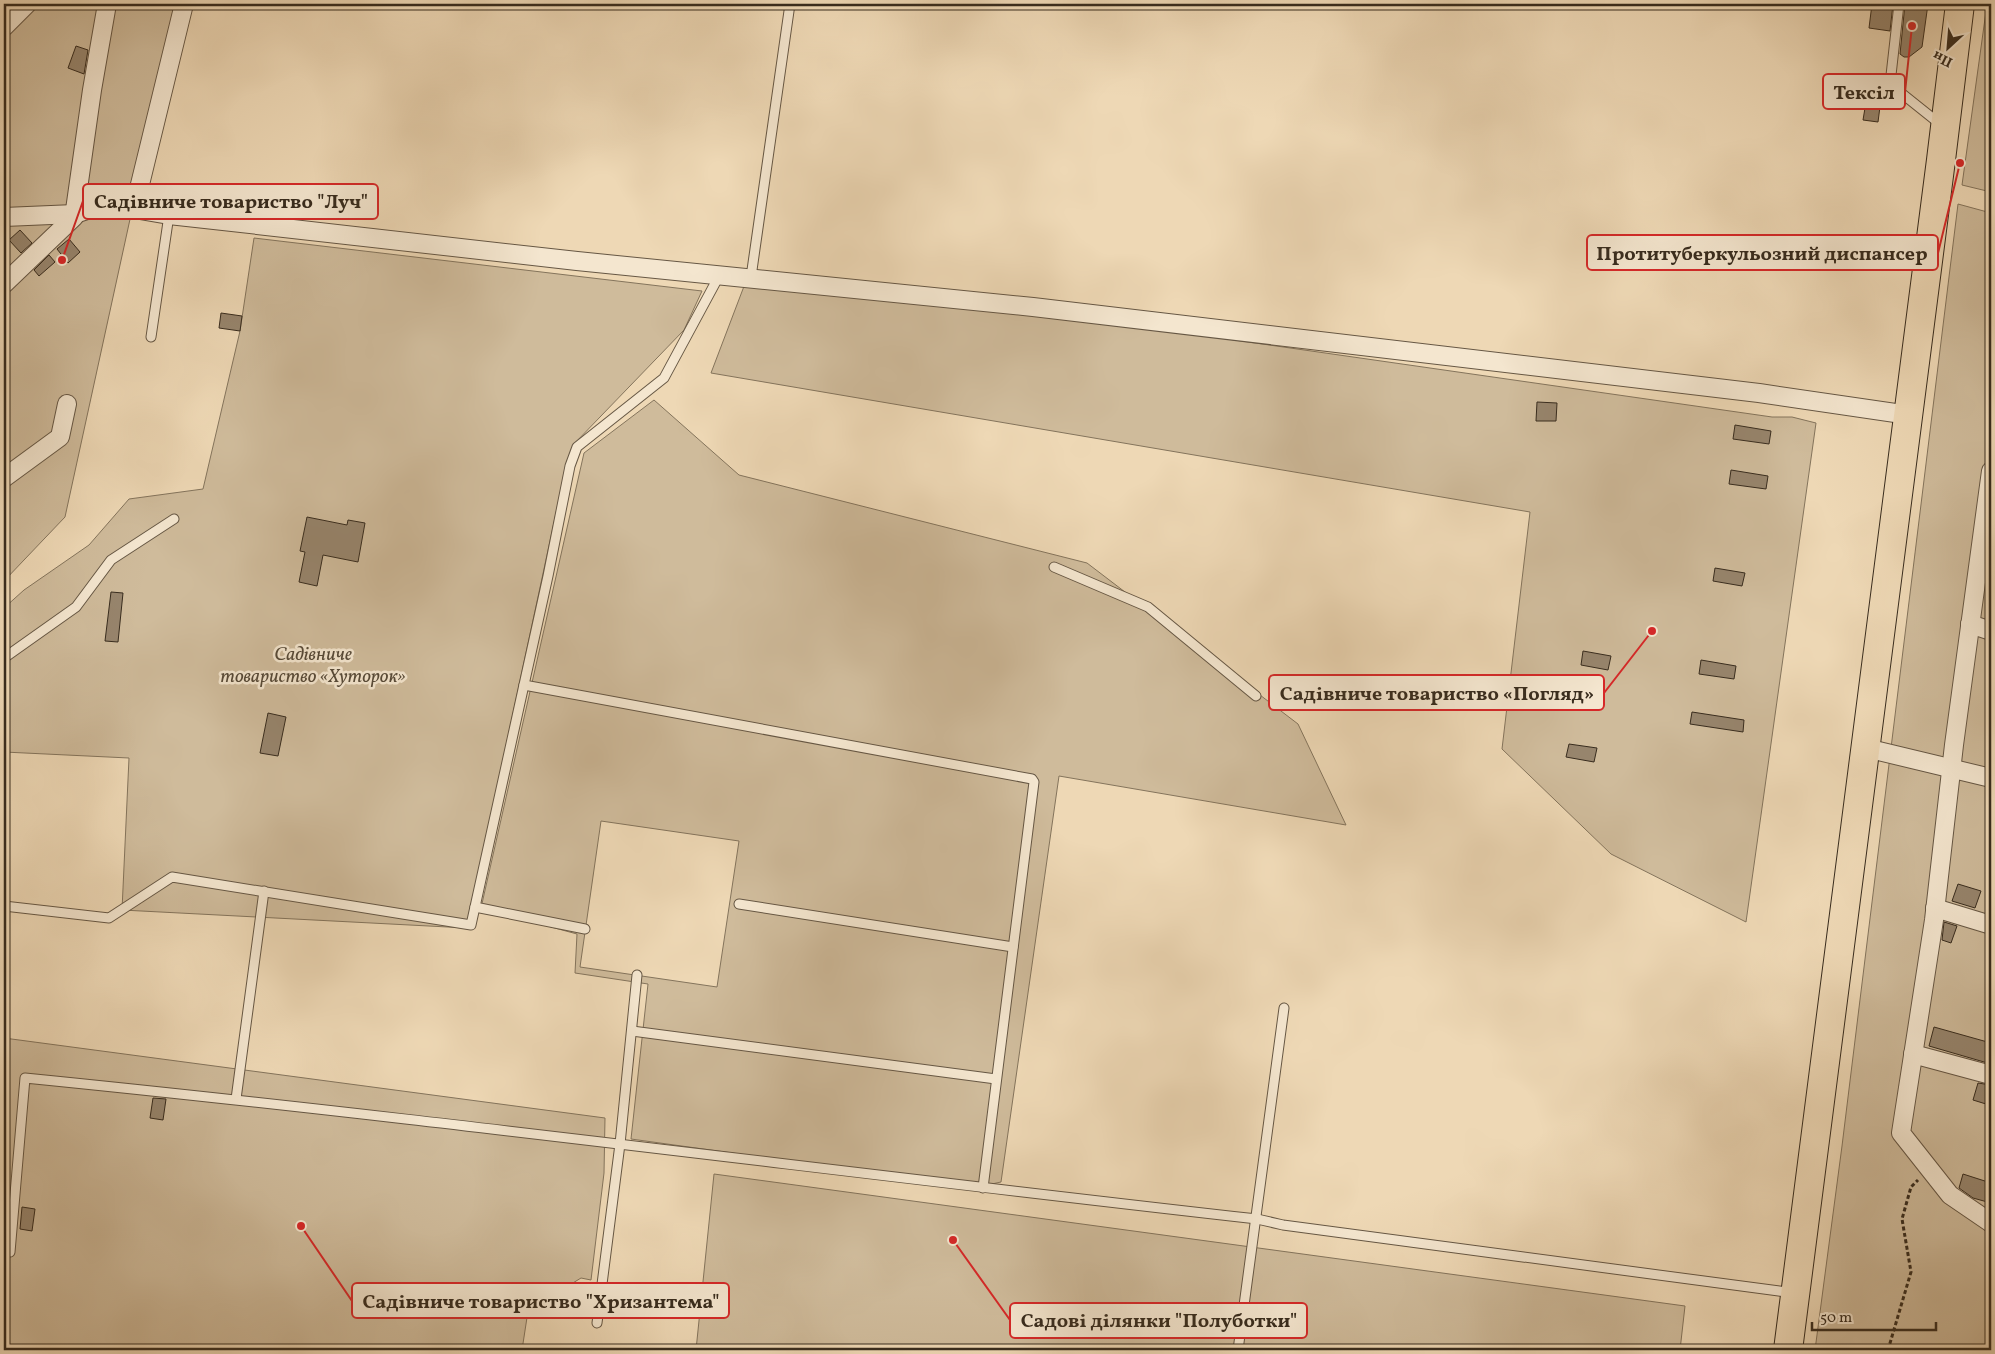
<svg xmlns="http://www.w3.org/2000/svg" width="1995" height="1354" font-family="Vollkorn,serif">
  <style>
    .green { fill: #cfbb9b; stroke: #84745c; fill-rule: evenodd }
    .building { fill: #97856d; stroke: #382c1e }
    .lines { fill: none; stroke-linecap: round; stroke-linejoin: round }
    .lane-casing { stroke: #665744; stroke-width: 11 }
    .street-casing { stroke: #665744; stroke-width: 20 }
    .primary-casing { stroke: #382c1e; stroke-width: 30 }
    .path { stroke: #382c1e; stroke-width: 3; stroke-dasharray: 4 2.5; stroke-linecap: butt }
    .lane { stroke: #f4e6cf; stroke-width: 9 }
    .street { stroke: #f4e6cf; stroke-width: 18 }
    .primary { stroke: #eed8b5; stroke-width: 28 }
    .labels { text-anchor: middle; stroke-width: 5; stroke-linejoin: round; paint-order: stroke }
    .park-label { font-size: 19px; font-style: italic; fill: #564937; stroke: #f4e6cf }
    .leader { fill: none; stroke: #d62828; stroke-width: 2 }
    .callout-dot { fill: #d62828; stroke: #f4e6cf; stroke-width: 2 }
    .callout { fill: #f4e6cf; stroke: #d62828; stroke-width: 2 }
    .callout-label { font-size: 20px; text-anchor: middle; font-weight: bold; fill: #382c1e }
  </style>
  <rect width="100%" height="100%" fill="#eed8b5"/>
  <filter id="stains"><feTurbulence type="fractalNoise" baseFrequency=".004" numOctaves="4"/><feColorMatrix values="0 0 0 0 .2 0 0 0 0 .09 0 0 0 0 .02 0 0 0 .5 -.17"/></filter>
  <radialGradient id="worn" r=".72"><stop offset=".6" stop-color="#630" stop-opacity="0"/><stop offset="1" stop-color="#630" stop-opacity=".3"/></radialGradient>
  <g class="green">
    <path d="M4,4H177L65,517L4,581Z"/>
    <path d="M1987,4H1991V192L1962,185Z"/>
    <path d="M1958,204L1991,213V1350H1815L1842,1146Z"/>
    <path d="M254,238L702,291L684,330L573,445L562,485L467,928L122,910L129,758L4,752V608L24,590L89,545L129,499L203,489L240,331Z"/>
    <path d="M746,281L990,305L1772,417H1792L1816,423L1746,922L1611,854L1502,749L1530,512L711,373Z"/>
    <path d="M654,400L739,475L1087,563L1298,724L1346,825L1059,776L1001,1182L978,1187L631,1139L648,984L575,973L577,934L481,908L584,453ZM601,821L739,841L717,987L580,967Z"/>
    <path d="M4,1038L605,1118L604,1173L591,1280L581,1278L550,1297L530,1298L522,1350H4Z"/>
    <path d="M714,1174L1685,1306L1680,1350H696Z"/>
  </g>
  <g class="building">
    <path d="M1872,4H1893L1890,31L1869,28Z"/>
    <path d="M1905,4H1928L1922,47L1909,57H1904L1900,54Z"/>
    <path d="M76,46L88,50L84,74L68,68Z"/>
    <path d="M1870,74L1884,76L1878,122L1863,120L1866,102L1857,100L1859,87L1868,88Z"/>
    <path d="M20,230L32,243L21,253L9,240Z"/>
    <path d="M69,239L80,252L68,263L57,249Z"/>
    <path d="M49,255L55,262L39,276L34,270Z"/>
    <path d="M221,313L242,316L240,331L219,328Z"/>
    <path d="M1537,402L1557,403L1556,421H1536Z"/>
    <path d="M1735,425L1771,431L1769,444L1733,439Z"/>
    <path d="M1731,470L1768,476L1766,489L1729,484Z"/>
    <path d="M307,517L347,525L348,520L365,523L358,562L323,555L317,586L299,582L305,552L300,551Z"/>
    <path d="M1715,568L1745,573L1742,586L1713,581Z"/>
    <path d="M111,592L123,593L118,642L105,641Z"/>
    <path d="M1583,651L1611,656L1608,670L1581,665Z"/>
    <path d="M1701,660L1736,666L1734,679L1699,674Z"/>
    <path d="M1692,712L1744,720L1743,732L1690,724Z"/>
    <path d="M268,713L286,717L278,756L260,753Z"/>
    <path d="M1569,744L1597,748L1594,762L1566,757Z"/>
    <path d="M1958,884L1981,891L1975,908L1952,901Z"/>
    <path d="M1944,922L1957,926L1951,943L1942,940Z"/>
    <path d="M1934,1027L1991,1043V1064L1929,1046Z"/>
    <path d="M1978,1083L1991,1085L1986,1104L1973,1100Z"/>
    <path d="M153,1098L166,1099L163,1120L150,1118Z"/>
    <path d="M1963,1174L1991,1183V1203L1973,1198L1959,1188Z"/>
    <path d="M22,1207L35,1209L32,1231L20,1229Z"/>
  </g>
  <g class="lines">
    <defs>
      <g id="lane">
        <path d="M1899,4L1890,84L1940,124"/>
        <path d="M751,277L790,4"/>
        <path d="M151,337L169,215"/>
        <path d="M1054,567L1148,607L1256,696"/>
        <path d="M4,658L76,607L111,560L174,519"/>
        <path d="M524,685L1032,779L1034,782L983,1188"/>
        <path d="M739,904L1013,947"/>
        <path d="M4,906L109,918L172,877L471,925L548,576L570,466L577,447L664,378L719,276"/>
        <path d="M475,907L585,929"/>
        <path d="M632,1031L996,1079"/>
        <path d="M236,1099L264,891"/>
        <path d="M4,1251L10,1252L25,1078C436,1119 846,1173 1257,1219L1283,1225L1794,1293"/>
        <path d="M597,1323L620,1144L637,975"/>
        <path d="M1238,1350L1284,1008"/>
      </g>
      <g id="street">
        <path d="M4,27L27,4"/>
        <path d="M134,209L184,4"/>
        <path d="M4,217L75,214L96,207L134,209L169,215L577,261L1033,307L1759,393L1909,415"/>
        <path d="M4,284L74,217L92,90L107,4"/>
        <path d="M1991,471L1954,745L1934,920L1901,1133L1950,1195L1991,1223"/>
        <path d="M4,478L60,437L67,404"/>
        <path d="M1970,624L1991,631"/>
        <path d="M1866,748L1991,778"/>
        <path d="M1935,908L1991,925"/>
        <path d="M1913,1054L1991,1075"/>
      </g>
      <path id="primary" d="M1788,1350L1941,160L1960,4"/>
    </defs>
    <use href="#lane" class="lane-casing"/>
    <use href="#street" class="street-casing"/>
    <use href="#primary" class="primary-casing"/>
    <path class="path" d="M1888,1350L1911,1272L1902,1219L1911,1187L1918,1180"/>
    <use href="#lane" class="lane"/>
    <use href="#street" class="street"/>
    <use href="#primary" class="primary"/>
  </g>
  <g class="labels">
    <g class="park-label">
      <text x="313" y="660">Садівниче<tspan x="313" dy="22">товариство «Хуторок»</tspan></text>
    </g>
  </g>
  <path class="leader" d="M1912 26L1905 92M62 260L83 201M1960 163L1938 253M1652 631L1604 693M301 1226L352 1301M953 1240L1010 1320"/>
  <g class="callout-dot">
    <circle cx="1912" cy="26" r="5"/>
    <circle cx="62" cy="260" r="5"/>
    <circle cx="1960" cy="163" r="5"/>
    <circle cx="1652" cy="631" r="5"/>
    <circle cx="301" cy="1226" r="5"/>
    <circle cx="953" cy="1240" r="5"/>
  </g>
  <g class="callout">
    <rect x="1823" y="74" width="82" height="35" rx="5"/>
    <rect x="83" y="184" width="295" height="35" rx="5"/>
    <rect x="1587" y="235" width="351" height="35" rx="5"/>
    <rect x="1269" y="675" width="335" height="35" rx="5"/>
    <rect x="352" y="1283" width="377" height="35" rx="5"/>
    <rect x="1010" y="1303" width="297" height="35" rx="5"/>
  </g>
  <g class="callout-label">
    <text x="1864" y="99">Тексіл</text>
    <text x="231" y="208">Садівниче товариство "Луч"</text>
    <text x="1762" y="260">Протитуберкульозний диспансер</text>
    <text x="1437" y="700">Садівниче товариство «Погляд»</text>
    <text x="541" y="1308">Садівниче товариство "Хризантема"</text>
    <text x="1159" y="1327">Садові ділянки "Полуботки"</text>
  </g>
  <rect width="1995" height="1354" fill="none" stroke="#eed8b5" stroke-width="20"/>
  <rect x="5" y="5" width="1985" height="1344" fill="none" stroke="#382c1e" stroke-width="2.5"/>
  <rect x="10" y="10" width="1975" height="1334" fill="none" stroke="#382c1e"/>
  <g transform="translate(1948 48) rotate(206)" stroke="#f4e6cf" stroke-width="4" paint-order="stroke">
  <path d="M0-4L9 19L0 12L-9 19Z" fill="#382c1e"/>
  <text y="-8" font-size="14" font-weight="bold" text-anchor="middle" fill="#382c1e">Пн</text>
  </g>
  <path d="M1812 1322v8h124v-8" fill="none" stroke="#382c1e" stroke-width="2.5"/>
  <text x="1820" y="1322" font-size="15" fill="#382c1e" stroke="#f4e6cf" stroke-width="4" paint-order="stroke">50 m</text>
  <rect width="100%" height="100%" filter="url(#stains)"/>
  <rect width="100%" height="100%" fill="url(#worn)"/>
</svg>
